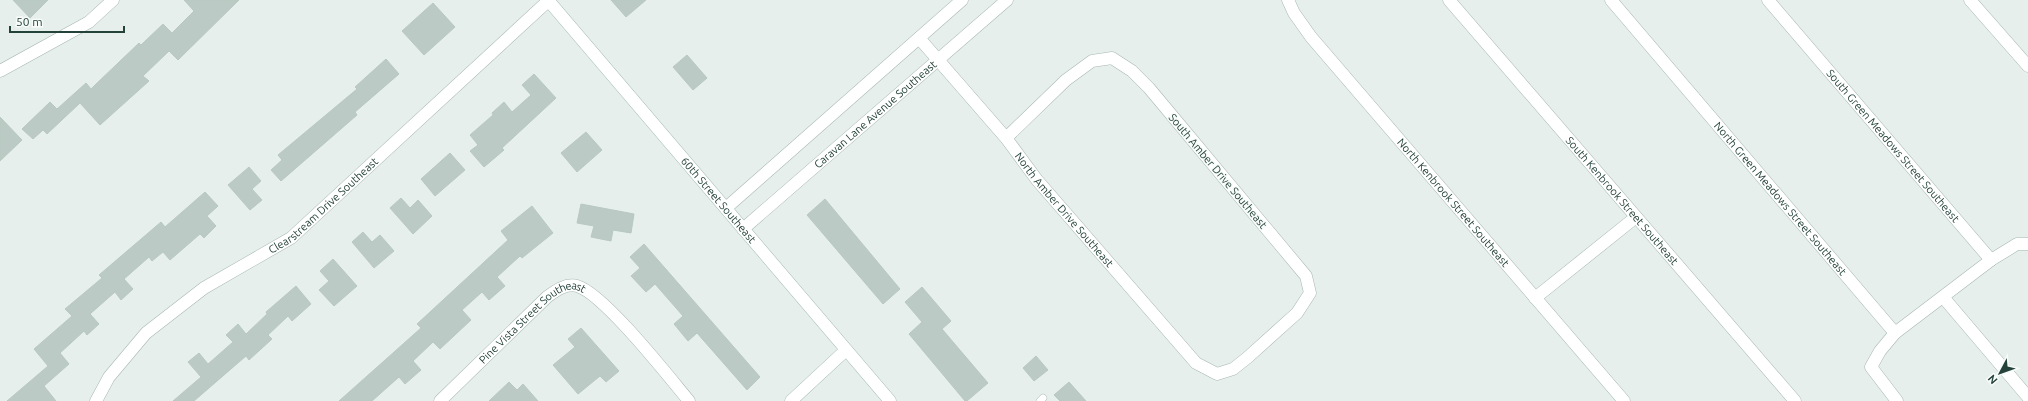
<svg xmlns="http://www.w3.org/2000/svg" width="2028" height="401" font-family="Ubuntu,sans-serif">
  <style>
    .building { fill: #bbcac4; stroke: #b8c9c2 }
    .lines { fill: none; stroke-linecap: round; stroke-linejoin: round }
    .lane-casing { stroke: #a8b8b2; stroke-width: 8 }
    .street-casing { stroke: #a8b8b2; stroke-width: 13 }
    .secondary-casing { stroke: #a4bbb3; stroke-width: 13 }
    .lane { stroke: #fff; stroke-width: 7 }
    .street { stroke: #fff; stroke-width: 12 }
    .secondary { stroke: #fff; stroke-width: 12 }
    .labels { text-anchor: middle; stroke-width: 3; stroke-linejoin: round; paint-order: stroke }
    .street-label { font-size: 11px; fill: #24423a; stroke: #f7fbf9 }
  </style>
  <rect width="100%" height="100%" fill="#e6efeb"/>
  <g class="building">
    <path d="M13,0H48L30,18Z"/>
    <path d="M184,0H239L178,60L169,51L143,76L149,81L100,125L80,103L47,134L43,130L33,139L22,129L50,102L57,109L86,83L91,89L95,85L139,43L141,45L163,24L172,33L194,11Z"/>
    <path d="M611,0H646L626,17Z"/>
    <path d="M433,3L455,27L424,55L402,31Z"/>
    <path d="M687,55L707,78L693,90L673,67Z"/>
    <path d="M386,59L399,74L355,112L357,115L281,181L271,170L282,160L278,155L357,89L355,87Z"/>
    <path d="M534,74L556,98L502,148L504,150L484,167L470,151L478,145L470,135L493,115L492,113L504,102L512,112L531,95L522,85Z"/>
    <path d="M0,117L22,140L0,161Z"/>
    <path d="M586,132L602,150L577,172L561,153Z"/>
    <path d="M450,153L465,170L435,196L421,179Z"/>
    <path d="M249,167L261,181L252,189L262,200L250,210L228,185Z"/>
    <path d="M205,192L218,206L207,216L216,226L204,238L200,234L170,260L163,252L152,261L149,257L124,279L133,289L121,300L115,292L90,314L99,324L87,335L84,331L60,353L69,364L44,386L56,401H7L48,366L34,349L72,316L65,309L102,278L99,275L161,222L165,227Z"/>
    <path d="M401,198L410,208L418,200L432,216L413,234L390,208Z"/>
    <path d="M825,199L900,289L883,304L807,215Z"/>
    <path d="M581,204L634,214L631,233L613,230L611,241L591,237L594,226L577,223Z"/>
    <path d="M532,206L553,233L522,258L520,256L497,277L505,286L489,300L482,292L462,310L471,320L440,349L433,342L413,361L421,370L405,384L399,377L372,401H339L421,328L417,324L508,240L501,231Z"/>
    <path d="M363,232L372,242L380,235L394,251L374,268L352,242Z"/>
    <path d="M644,244L760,377L747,390L697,333L688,341L674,324L683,316L655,284L646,292L631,276L640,268L630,257Z"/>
    <path d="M333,259L357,286L334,306L319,290L329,281L320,271Z"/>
    <path d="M296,286L311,304L292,321L288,316L268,335L272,339L249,360L246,356L194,401H173L201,377L188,362L199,353L208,364L233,342L226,335L238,324L246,334L267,314L266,312Z"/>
    <path d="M922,287L951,321L942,329L988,383L967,401H965L909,334L922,322L905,302Z"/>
    <path d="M581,328L619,371L606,382L600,376L578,394L553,365L575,347L568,339Z"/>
    <path d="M1036,356L1048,370L1034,381L1023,368Z"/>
    <path d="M509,382L517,390L523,384L538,401H489Z"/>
    <path d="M1069,382L1086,401H1060L1054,395Z"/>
  </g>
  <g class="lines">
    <defs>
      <path id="lane" d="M1040,401L1043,398"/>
      <g id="street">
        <path id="s1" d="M1288,0L1294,13L1311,37L1624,401"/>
        <path id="s2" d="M1449,0L1795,401"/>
        <path id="s3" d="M1611,0L1895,333"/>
        <path id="s4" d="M1768,0L1991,260"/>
        <path d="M1970,0L2028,66"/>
        <path id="s5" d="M919,38L1006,138L1037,180L1196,363L1217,374L1233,369L1247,358L1297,313L1310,293L1306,276L1149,88L1132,71L1112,58L1092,61L1066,80L1006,138"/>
        <path d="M0,71L89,22L113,0"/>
        <path d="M726,208L962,0"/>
        <path id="s6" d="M743,229L1007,0"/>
        <path d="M1943,297L2028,397"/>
        <path d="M1535,298L1636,217"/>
        <path id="s7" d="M96,401L109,377L146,333L204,288L291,238L548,1"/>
        <path id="s8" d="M440,401L547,297C555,291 566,283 577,286C603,293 669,377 689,401"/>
        <path d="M1897,401L1871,367L1880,351L1895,333L1991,260L2017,244H2028"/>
      </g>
      <g id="secondary">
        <path id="s9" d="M548,0L890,401"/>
        <path d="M791,401L846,350"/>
      </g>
    </defs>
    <use href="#lane" class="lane-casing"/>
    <use href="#street" class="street-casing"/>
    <use href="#secondary" class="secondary-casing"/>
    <use href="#lane" class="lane"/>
    <use href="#street" class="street"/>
    <use href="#secondary" class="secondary"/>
  </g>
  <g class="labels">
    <g class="street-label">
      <text dy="4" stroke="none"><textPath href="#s6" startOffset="175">Caravan Lane Avenue Southeast</textPath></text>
      <text dy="4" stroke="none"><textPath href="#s4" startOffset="192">South Green Meadows Street Southeast</textPath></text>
      <text transform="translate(1218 171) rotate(50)" y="4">South Amber Drive Southeast</text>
      <text dy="4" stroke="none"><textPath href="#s3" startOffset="261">North Green Meadows Street Southeast</textPath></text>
      <text dy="4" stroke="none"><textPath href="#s9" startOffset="263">60th Street Southeast</textPath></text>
      <text dy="4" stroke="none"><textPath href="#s2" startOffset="265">South Kenbrook Street Southeast</textPath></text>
      <text dy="4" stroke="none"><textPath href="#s1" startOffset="262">North Kenbrook Street Southeast</textPath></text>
      <text dy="4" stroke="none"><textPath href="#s7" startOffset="304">Clearstream Drive Southeast</textPath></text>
      <text dy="4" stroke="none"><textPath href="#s5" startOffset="225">North Amber Drive Southeast</textPath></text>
      <text dy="4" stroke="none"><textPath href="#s8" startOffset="124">Pine Vista Street Southeast</textPath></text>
    </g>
  </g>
  <g transform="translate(2000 373) rotate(229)" stroke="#f7fbf9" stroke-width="3" paint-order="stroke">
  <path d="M0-3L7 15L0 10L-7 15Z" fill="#24423a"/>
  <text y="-6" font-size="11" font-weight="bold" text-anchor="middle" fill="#24423a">N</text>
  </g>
  <path d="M10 26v6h114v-6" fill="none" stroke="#24423a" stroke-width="2"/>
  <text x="16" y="26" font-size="12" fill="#24423a" stroke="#f7fbf9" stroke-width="3" paint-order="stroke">50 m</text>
</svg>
